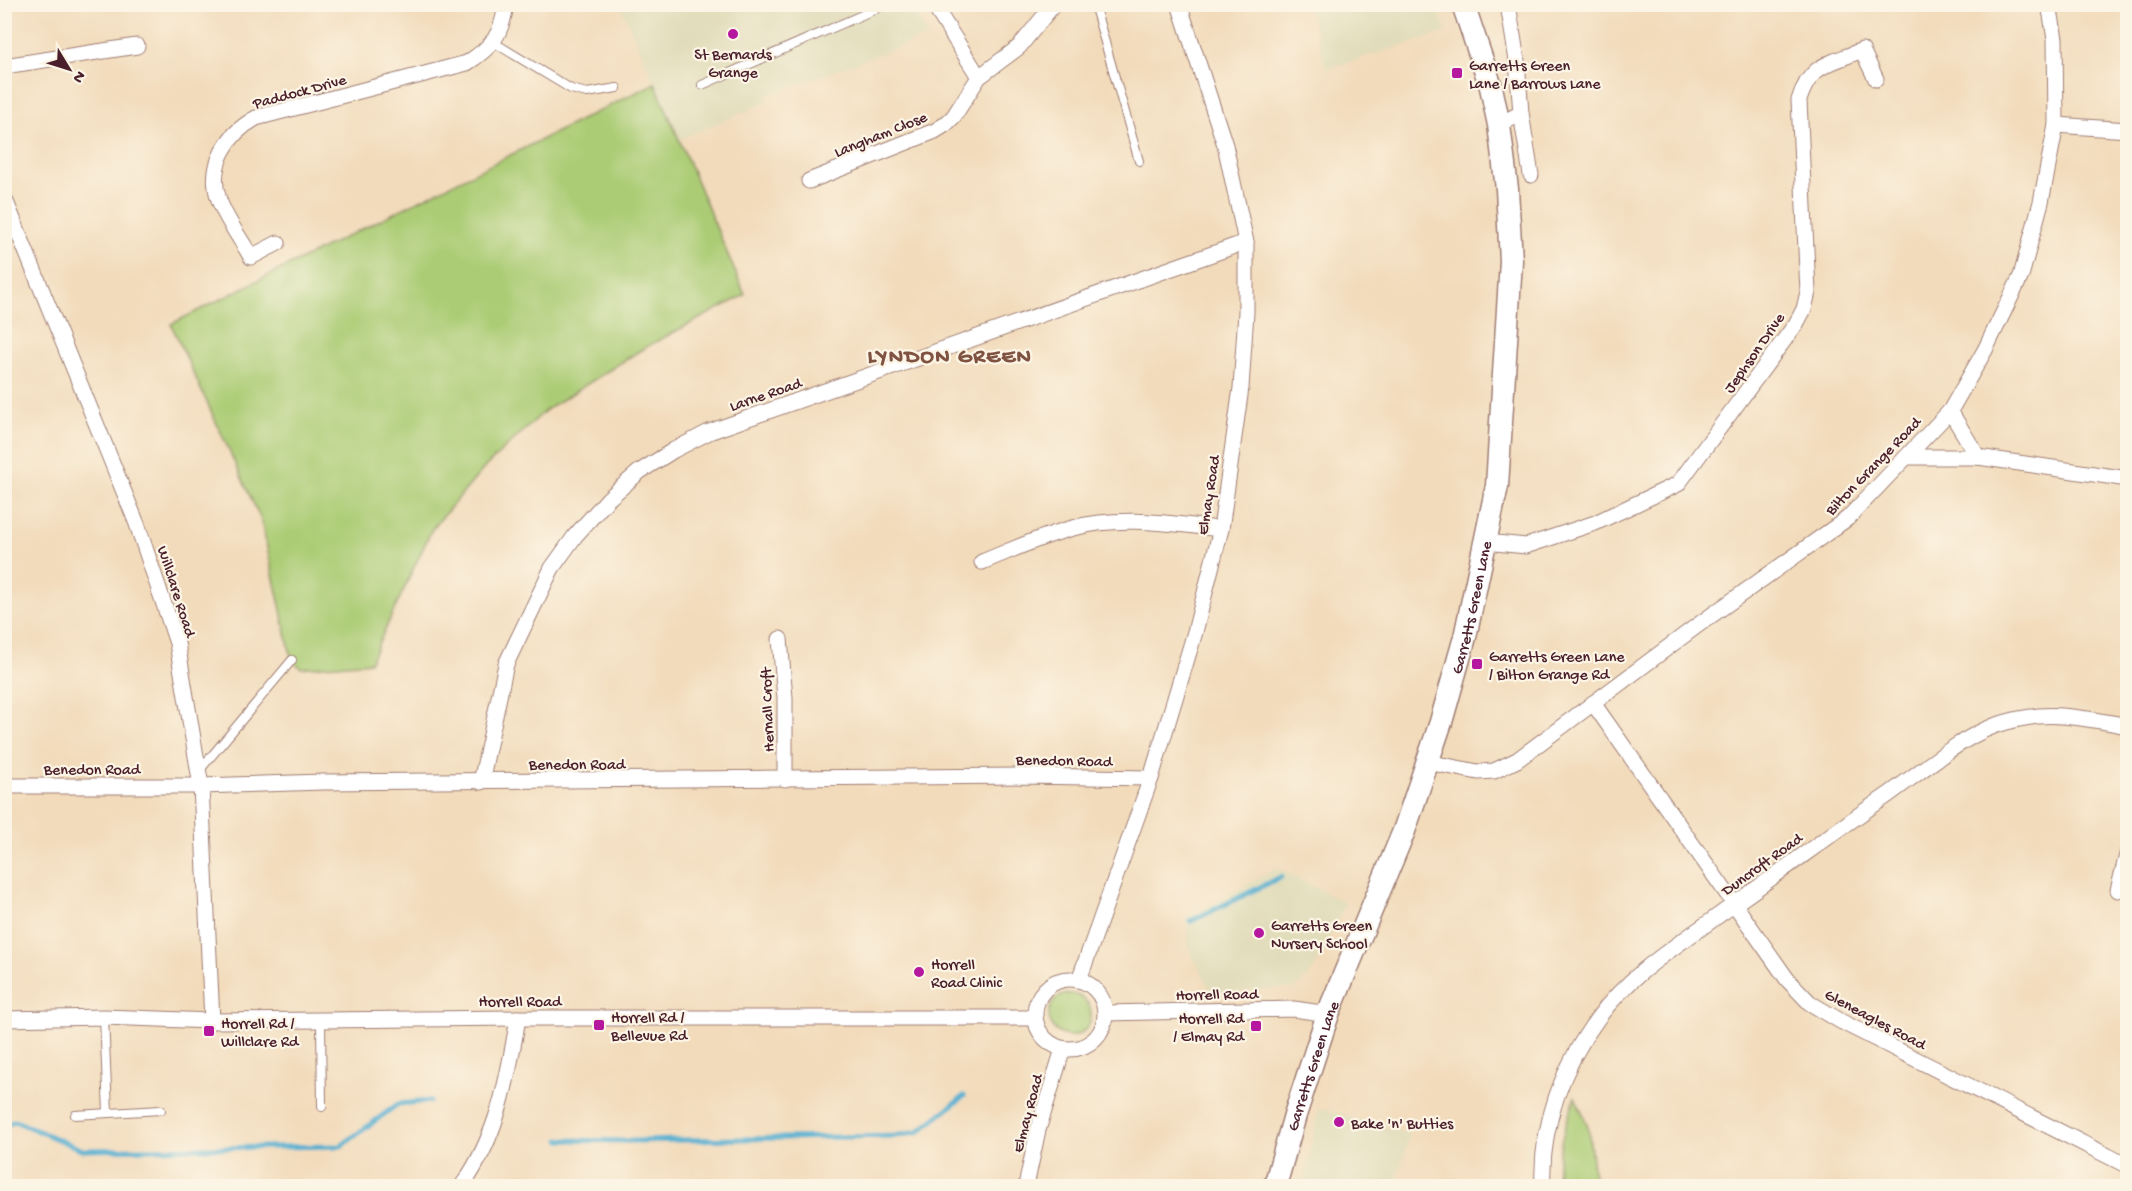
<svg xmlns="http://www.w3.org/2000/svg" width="2132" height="1191" font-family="'Gochi Hand',sans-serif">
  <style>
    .built { fill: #e1dcba }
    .green { fill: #abcc75; stroke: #7a7650; stroke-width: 1.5 }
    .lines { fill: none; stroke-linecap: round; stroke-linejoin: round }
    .stream { stroke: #52aed0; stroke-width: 5 }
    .lane-casing { stroke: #9e7d73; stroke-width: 10 }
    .street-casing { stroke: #9e7d73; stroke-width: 17 }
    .secondary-casing { stroke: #9e7d73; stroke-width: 25 }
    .lane { stroke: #fff; stroke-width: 8 }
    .street { stroke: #fff; stroke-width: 15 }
    .secondary { stroke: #fff; stroke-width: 22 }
    .poi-dot { fill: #b5179e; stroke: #fcf5e5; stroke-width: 2 }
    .labels { text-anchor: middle; stroke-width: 4.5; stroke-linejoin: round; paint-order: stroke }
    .poi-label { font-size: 16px; fill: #4a1f2b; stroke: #fcf5e5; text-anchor: start }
    .street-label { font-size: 16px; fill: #4a1f2b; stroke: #fcf5e5 }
    .district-label { font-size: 22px; font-weight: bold; letter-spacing: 1.5px; fill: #7f5241; stroke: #fcf5e5 }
  </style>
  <rect width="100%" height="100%" fill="#fcf5e5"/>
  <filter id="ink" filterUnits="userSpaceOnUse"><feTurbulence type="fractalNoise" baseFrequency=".0167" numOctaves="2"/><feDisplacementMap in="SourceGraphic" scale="12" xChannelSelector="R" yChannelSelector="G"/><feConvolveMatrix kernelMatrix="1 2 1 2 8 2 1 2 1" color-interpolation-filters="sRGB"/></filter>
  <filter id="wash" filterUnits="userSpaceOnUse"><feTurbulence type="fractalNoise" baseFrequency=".008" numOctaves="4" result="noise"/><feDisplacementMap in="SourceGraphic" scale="24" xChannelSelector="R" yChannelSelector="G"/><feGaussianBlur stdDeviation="1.35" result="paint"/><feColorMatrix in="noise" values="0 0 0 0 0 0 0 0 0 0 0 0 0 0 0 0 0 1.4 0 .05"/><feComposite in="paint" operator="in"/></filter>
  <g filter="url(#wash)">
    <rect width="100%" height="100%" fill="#f2dbbb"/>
    <g class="built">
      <path d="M620,5H910L929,36L766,96L768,102L680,139Z"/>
      <path d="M1308,5H1435L1447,32L1326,69Z"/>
      <path d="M1277,868L1346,903L1311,974L1296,988L1212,993L1188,947L1187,918Z"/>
      <path d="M1319,1108L1410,1134L1395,1186H1303Z"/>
    </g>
    <g class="green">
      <path d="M655,83L745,295L644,348L546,410L486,466L432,529L370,662L301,668L292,660L261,520L171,324Z"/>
      <circle cx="1070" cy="1015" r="21"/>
      <path d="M1575,1097L1588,1126L1595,1186H1558C1555,1155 1565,1126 1575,1097Z"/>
    </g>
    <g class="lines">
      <g class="stream">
        <path d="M1191,921L1281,877"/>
        <path d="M4,1126L15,1121L83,1150L341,1146L398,1104L430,1101"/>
        <path d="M560,1140L631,1141L895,1136L918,1132L964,1096"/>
      </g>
    </g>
  </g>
  <g filter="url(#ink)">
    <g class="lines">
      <defs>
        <g id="lane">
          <path d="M1094,4L1139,161"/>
          <path d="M493,42L571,89L587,93L617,88"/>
          <path d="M702,85L878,8L876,4"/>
          <path d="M199,771L292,660"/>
          <path d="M104,1017L108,1113"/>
          <path d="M321,1020L322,1107"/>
          <path d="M75,1115L161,1110"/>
        </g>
        <g id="street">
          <path d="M933,4L979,77"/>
          <path d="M4,66L137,46"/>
          <path d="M1521,113L1531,175"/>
          <path d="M1499,125L1521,113L1517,61L1508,4"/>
          <path d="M2056,125L2128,130"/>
          <path d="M809,181L935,131L946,124L954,116L979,77L1019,47L1054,4"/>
          <path d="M4,197L137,524L177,643L201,786L212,1021"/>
          <path d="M278,243L251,257C241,239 226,220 219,200C207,166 227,134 256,118L467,63C492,47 502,35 506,4"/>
          <path d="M1950,411L1978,457"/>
          <path d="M1908,457H1978L2128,479"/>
          <path d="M1486,542L1526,546L1595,523L1678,484L1796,324L1804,309L1808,292L1799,100C1811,63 1828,65 1862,50L1876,79"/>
          <path d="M982,562C1012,550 1041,536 1073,528C1121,515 1172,524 1221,529"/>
          <path d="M780,639L785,698V779"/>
          <path d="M1593,703L1787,979L1810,1003L1842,1022L2128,1166"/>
          <path d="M1427,762L1478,772L1494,771L1517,760L1698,625L1848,518L1950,411L1985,350L2021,276L2041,202L2056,125L2055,39L2049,4"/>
          <path d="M481,782L506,664L552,568L575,536L608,499L639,472L674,450L709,432L1246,242"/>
          <path d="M4,786H201L323,782L1024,776L1151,778"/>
          <path d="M2118,890L2128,851"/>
          <circle cx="1070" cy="1014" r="35"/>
          <path d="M1079,980L1151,778L1195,632L1221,529L1241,388L1246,312V242L1225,145L1179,4"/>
          <path d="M1106,1013L1294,1009L1328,1014"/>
          <path d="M4,1019L104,1017L212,1021L518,1018H1035"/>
          <path d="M462,1186C498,1136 508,1078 518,1018"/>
          <path d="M1026,1186L1038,1130L1063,1049"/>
          <path d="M1543,1186C1540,1127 1563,1065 1598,1018C1633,970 1686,940 1733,905C1785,869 1835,831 1888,795C1919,773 1959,739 1994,726C2043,708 2079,717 2128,726"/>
        </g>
        <g id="secondary">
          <path id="s1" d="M1275,1186L1295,1115L1328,1014L1404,831L1441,722L1465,637L1497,486L1511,261L1507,189L1499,125L1491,87L1463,4"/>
        </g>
      </defs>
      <use href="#lane" class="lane-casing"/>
      <use href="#street" class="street-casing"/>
      <use href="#secondary" class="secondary-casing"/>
      <use href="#lane" class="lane"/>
      <use href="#street" class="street"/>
      <use href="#secondary" class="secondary"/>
    </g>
  </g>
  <g class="poi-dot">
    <circle cx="733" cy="34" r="6"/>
    <rect x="1451" y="67" width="12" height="12" rx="3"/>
    <rect x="1471" y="658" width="12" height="12" rx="3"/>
    <circle cx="1259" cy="933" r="6"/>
    <circle cx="919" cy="972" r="6"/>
    <rect x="593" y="1019" width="12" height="12" rx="3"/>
    <rect x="1250" y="1020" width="12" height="12" rx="3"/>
    <rect x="203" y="1025" width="12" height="12" rx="3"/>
    <circle cx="1339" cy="1122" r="6"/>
  </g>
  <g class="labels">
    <g class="poi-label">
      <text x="733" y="59" text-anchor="middle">St Bernards<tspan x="733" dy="18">Grange</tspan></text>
      <text x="1469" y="70">Garretts Green<tspan x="1469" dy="18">Lane / Barrows Lane</tspan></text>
      <text x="1489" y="661">Garretts Green Lane<tspan x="1489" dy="18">/ Bilton Grange Rd</tspan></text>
      <text x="1271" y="930">Garretts Green<tspan x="1271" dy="18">Nursery School</tspan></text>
      <text x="931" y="969">Horrell<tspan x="931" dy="18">Road Clinic</tspan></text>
      <text x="611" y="1022">Horrell Rd /<tspan x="611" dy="18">Bellevue Rd</tspan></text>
      <text x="1244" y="1023" text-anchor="end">Horrell Rd<tspan x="1244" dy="18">/ Elmay Rd</tspan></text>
      <text x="221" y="1028">Horrell Rd /<tspan x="221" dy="18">Willclare Rd</tspan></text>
      <text x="1351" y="1128">Bake 'n' Butties</text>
    </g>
    <g class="street-label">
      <text transform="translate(299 90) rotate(-15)" y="6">Paddock Drive</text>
      <text transform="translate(880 133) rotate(-22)" y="6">Langham Close</text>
      <text transform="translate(1753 352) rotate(-55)" y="6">Jephson Drive</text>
      <text transform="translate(765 393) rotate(-19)" y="6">Larne Road</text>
      <text transform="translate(1872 465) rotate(-46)" y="6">Bilton Grange Road</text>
      <text transform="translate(1207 495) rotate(-81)" y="6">Elmay Road</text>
      <text transform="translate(178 591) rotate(72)" y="6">Willclare Road</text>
      <text dy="6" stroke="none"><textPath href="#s1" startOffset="612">Garretts Green Lane</textPath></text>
      <text transform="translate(766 710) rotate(-92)" y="6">Hernall Croft</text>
      <text transform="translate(1064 759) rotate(1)" y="6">Benedon Road</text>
      <text x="577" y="769">Benedon Road</text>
      <text x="92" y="774">Benedon Road</text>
      <text transform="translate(1761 863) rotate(-36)" y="6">Duncroft Road</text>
      <text transform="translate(1217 993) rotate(-1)" y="6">Horrell Road</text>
      <text x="520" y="1006">Horrell Road</text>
      <text transform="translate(1876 1018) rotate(28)" y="6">Gleneagles Road</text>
      <text dy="6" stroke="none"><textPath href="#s1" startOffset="126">Garretts Green Lane</textPath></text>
      <text transform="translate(1026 1113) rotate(-75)" y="6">Elmay Road</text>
    </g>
    <g class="district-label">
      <text x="950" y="362">LYNDON GREEN</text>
    </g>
  </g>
  <rect width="2132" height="1191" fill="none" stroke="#fcf5e5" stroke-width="24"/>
  <g transform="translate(69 69) rotate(128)" stroke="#fcf5e5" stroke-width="4.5" paint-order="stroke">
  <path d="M0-4.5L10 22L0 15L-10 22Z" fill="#4a1f2b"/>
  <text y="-9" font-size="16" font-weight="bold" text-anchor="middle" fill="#4a1f2b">N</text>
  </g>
</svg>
